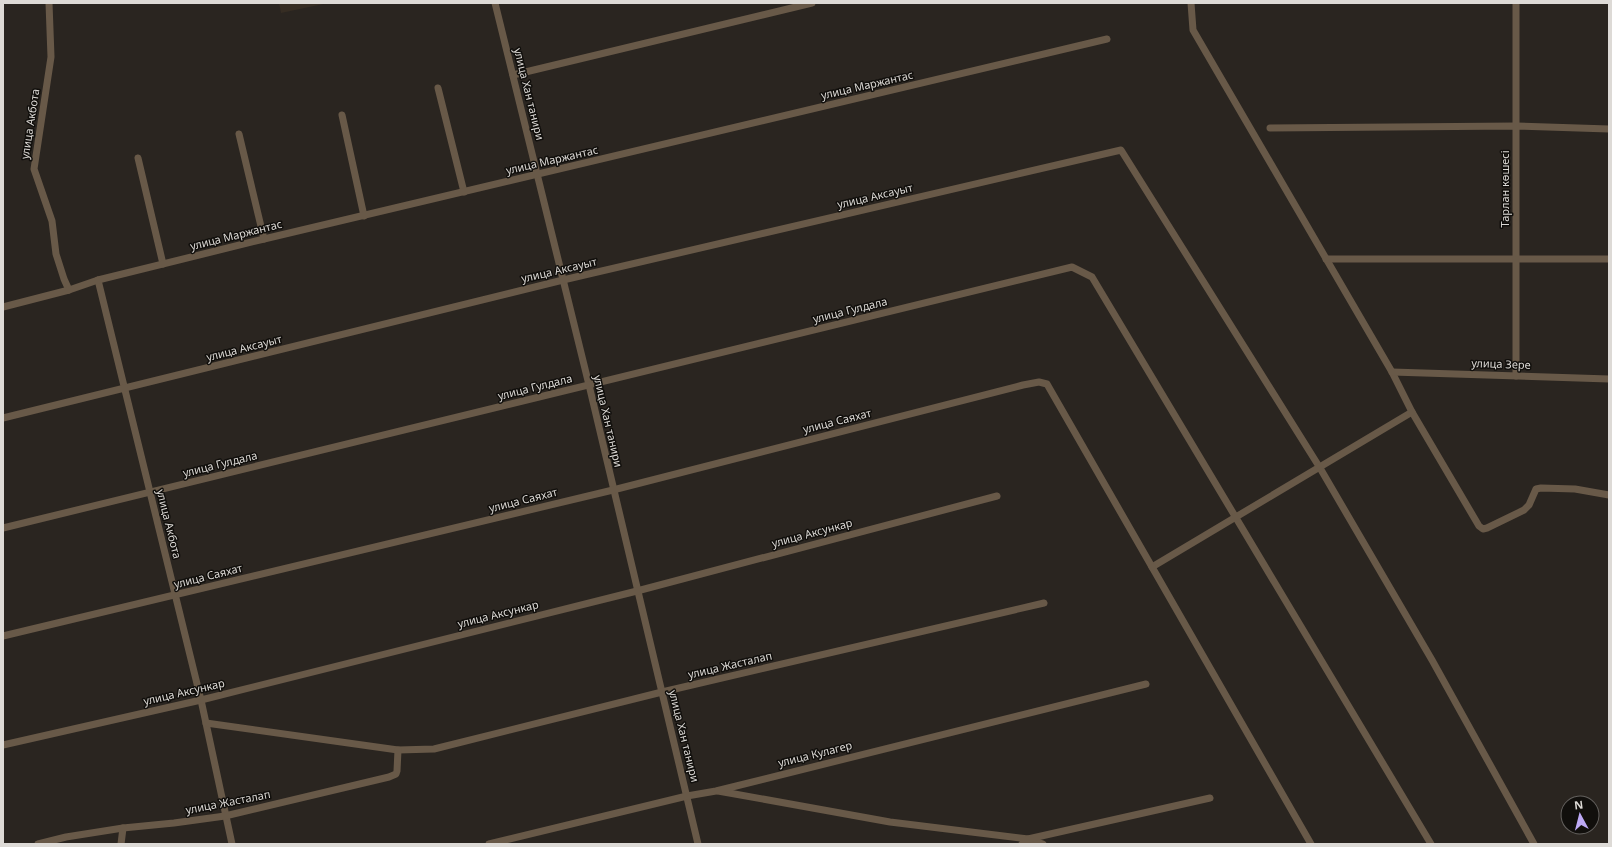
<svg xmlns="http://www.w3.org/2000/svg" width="1612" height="847" font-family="'Noto Sans',sans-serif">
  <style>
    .built { fill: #362d23 }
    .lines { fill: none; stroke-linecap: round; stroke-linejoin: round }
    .street { stroke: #685948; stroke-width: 7 }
    .labels { text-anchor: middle; stroke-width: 3; stroke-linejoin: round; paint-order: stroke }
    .street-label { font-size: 11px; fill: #dddad6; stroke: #110f0c }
  </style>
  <rect width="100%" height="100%" fill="#2a2520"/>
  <path class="built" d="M279,3H328L281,13Z"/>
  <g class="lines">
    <g class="street">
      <path d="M49,3L51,57L34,169L52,221L56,254L64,279L69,290"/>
      <path d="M495,3L589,385L698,844"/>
      <path d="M1191,3L1193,30L1392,372L1412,412L1479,526L1483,529L1487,528L1524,510L1529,505L1536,489L1541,488L1575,489L1609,495"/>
      <path d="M513,75L812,3"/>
      <path d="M438,88L464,192"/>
      <path d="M342,115L364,216"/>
      <path d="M1270,128L1516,126L1609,129"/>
      <path d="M239,134L264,239"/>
      <path d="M138,158L163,264"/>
      <path d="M1326,259H1609"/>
      <path d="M98,280L201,700L232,844"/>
      <path d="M3,307L69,290L98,280L264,239L1107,39"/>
      <path d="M1392,372L1609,379"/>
      <path d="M1516,376V3"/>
      <path d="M3,418L563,280L1121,150L1320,468L1432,660L1534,844"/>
      <path d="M3,528L1072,267L1092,277L1431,844"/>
      <path d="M1152,567L1412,412"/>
      <path d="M3,636L613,490L1023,385L1039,382L1047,384L1311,844"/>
      <path d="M206,723L398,750L434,749L662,692L1044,603"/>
      <path d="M3,745L201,700L637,591L997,496"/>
      <path d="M718,791L890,822L1028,839L1043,844"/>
      <path d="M38,844L66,837L123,828L174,823L225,816L389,777L396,774L397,771L398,750"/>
      <path d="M121,844L123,828"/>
      <path d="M489,844L687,796L716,791L1146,684"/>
      <path d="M1022,844L1028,839L1210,798"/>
    </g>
  </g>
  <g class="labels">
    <g class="street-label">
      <text transform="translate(867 85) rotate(-13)" y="4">улица Маржантас</text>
      <text transform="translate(529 94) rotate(76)" y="4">улица Хан танири</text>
      <text transform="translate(30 124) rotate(-81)" y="4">улица Акбота</text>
      <text transform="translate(552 160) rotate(-13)" y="4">улица Маржантас</text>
      <text transform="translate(1505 189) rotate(-90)" y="4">Тарлан көшесі</text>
      <text transform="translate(875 196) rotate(-13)" y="4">улица Аксауыт</text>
      <text transform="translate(236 235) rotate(-14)" y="4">улица Маржантас</text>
      <text transform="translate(559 270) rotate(-13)" y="4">улица Аксауыт</text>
      <text transform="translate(850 310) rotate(-14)" y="4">улица Гулдала</text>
      <text transform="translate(244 348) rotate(-14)" y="4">улица Аксауыт</text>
      <text transform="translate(1501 364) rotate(2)" y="4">улица Зере</text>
      <text transform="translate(535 387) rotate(-14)" y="4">улица Гулдала</text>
      <text transform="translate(608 421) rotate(77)" y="4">улица Хан танири</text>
      <text transform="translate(837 421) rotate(-14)" y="4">улица Саяхат</text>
      <text transform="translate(220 464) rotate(-14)" y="4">улица Гулдала</text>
      <text transform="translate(523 500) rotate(-14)" y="4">улица Саяхат</text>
      <text transform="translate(169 524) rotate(76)" y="4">улица Акбота</text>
      <text transform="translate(812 533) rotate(-15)" y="4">улица Аксункар</text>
      <text transform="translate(208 576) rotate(-14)" y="4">улица Саяхат</text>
      <text transform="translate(498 614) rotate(-14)" y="4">улица Аксункар</text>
      <text transform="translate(730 665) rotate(-13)" y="4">улица Жасталап</text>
      <text transform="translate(184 692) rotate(-13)" y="4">улица Аксункар</text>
      <text transform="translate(684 736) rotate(76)" y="4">улица Хан танири</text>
      <text transform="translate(815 754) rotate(-14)" y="4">улица Кулагер</text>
      <text transform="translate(228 802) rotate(-11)" y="4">улица Жасталап</text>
    </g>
  </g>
  <rect width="1612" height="847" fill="none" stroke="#dddad6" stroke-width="8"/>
  <g transform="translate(1580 815) rotate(353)"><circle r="19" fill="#110f0c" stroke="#63605d"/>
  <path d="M0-3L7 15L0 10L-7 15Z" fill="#bda9f5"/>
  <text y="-6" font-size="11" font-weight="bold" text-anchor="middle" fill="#dddad6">N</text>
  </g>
</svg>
